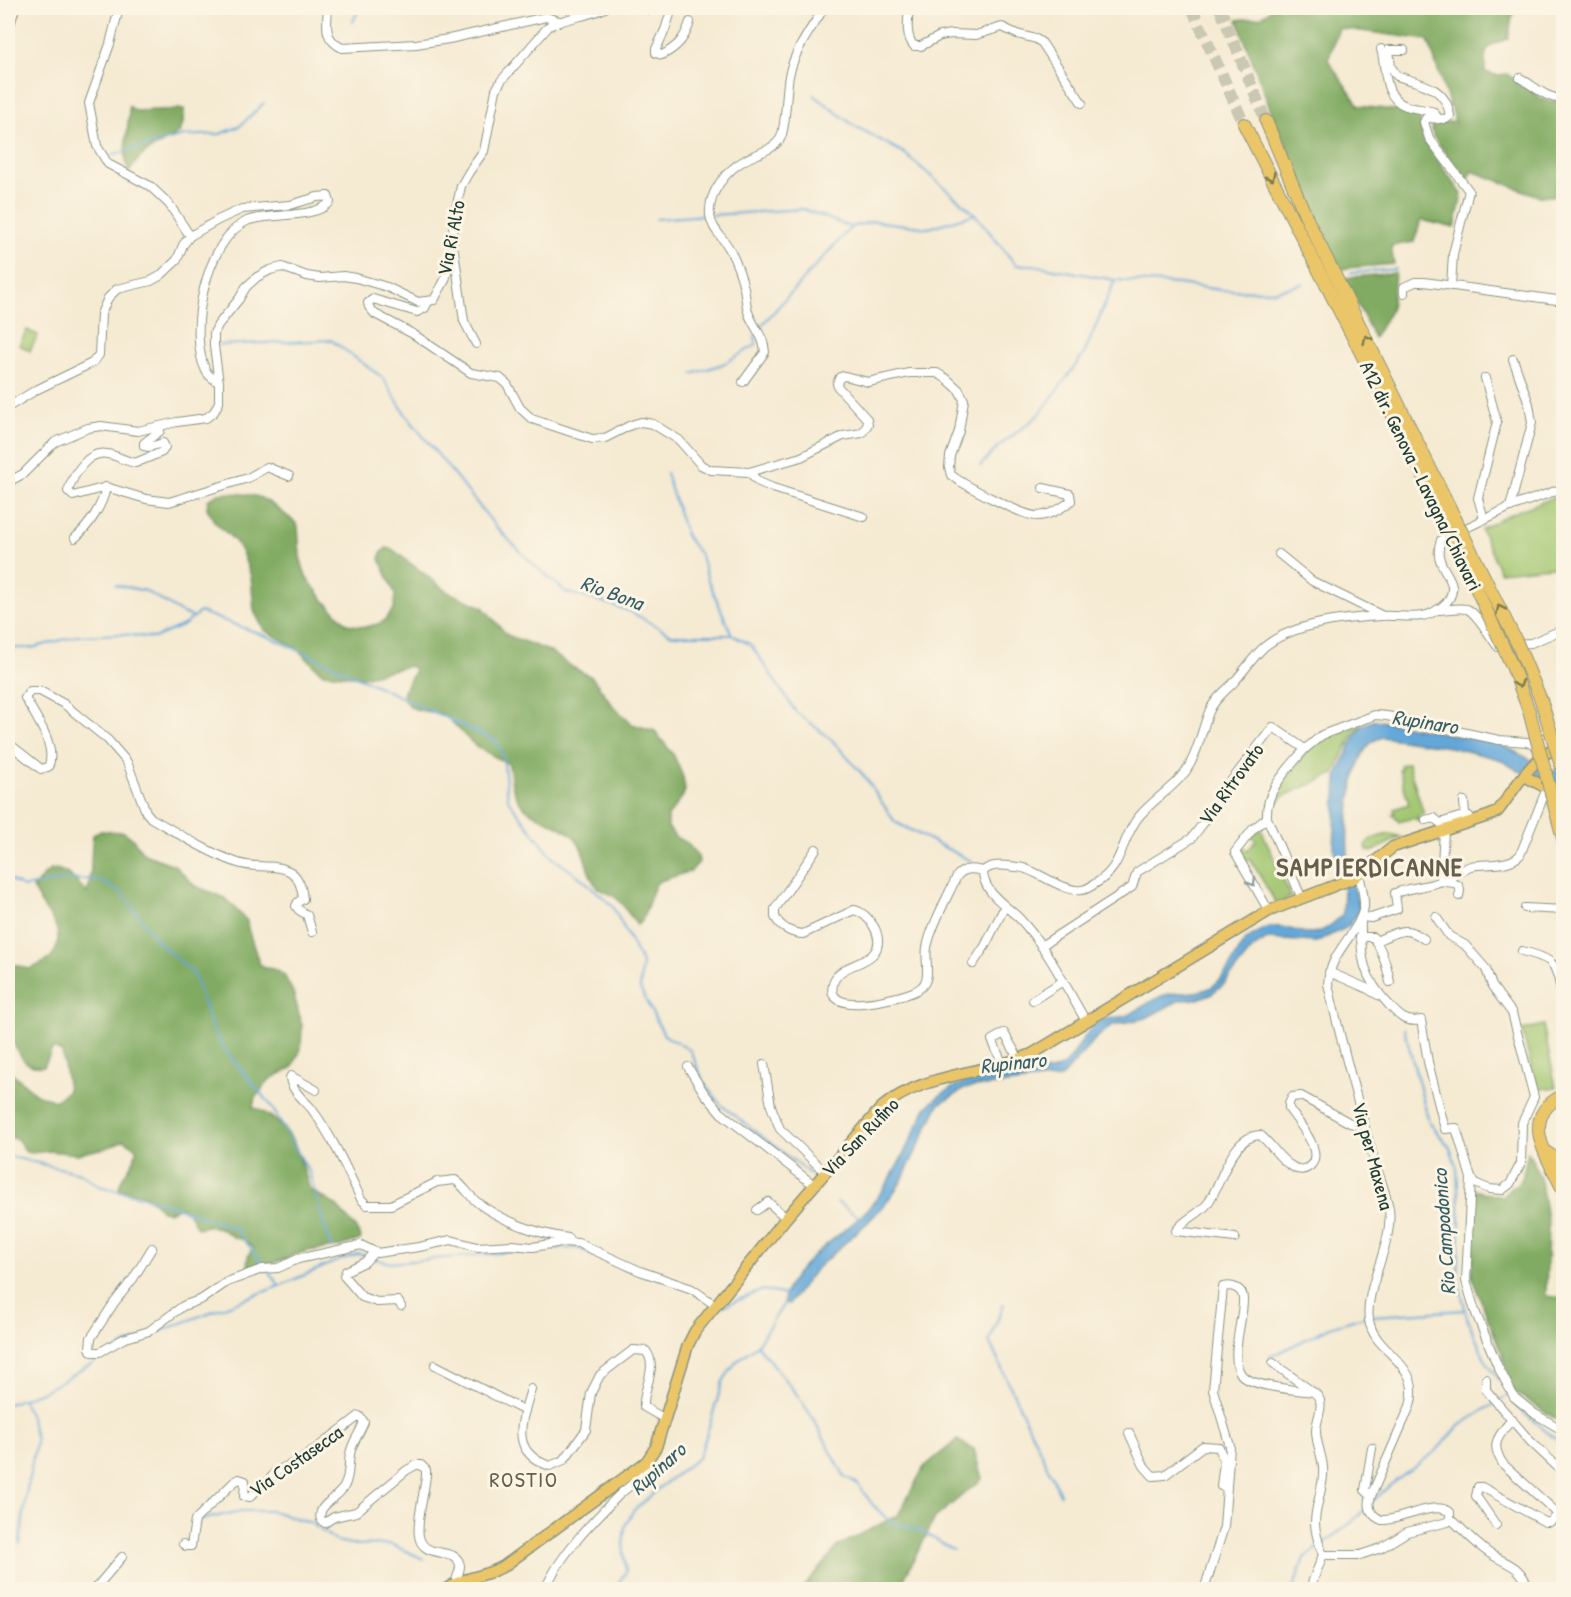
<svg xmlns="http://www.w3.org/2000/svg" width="1571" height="1597" font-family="'Patrick Hand',sans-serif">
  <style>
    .green { fill: #a2c670; stroke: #608252; stroke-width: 1.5 }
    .forest { fill: #81ab62; stroke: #50744b; stroke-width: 1.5 }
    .water { fill: #64a7d9; stroke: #427286; stroke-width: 1.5 }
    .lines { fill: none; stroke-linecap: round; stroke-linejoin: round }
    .stream { stroke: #64a7d9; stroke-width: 2 }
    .highway-tunnel { stroke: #cac7b2; stroke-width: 12; stroke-dasharray: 12 6; stroke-linecap: butt }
    .minor-casing { stroke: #8a9483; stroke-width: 10 }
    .major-casing { stroke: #8a9483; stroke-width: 13 }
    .highway-casing { stroke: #8a9483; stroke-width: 14 }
    .minor { stroke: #fff; stroke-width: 8 }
    .major { stroke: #ebc669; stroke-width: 10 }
    .highway { stroke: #ebc669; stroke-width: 12 }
    .highway-bridge-casing { stroke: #8a9483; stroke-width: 14; stroke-linecap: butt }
    .highway-bridge { stroke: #ebc669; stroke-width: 12 }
    .oneway { stroke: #7b7b4c }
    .oneway2 { stroke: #8f9e9a }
    .labels { text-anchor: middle; stroke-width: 6; stroke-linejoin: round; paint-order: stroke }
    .street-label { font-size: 20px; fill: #1f3d34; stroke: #fcf5e5 }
    .water-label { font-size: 21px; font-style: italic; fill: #345d66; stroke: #fcf5e5 }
    .quarter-label { font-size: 22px; letter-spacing: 1.5px; fill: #665e4c; stroke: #fcf5e5 }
    .district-label { font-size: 26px; font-weight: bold; letter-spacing: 1.5px; fill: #665e4c; stroke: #fcf5e5 }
  </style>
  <rect width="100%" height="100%" fill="#fcf5e5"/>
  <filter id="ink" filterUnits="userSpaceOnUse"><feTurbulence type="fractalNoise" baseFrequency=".0167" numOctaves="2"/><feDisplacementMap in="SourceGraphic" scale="12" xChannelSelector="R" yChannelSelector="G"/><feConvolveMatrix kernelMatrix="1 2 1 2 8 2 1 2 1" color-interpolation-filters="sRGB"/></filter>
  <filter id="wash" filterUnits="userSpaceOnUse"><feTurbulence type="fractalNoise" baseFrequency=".008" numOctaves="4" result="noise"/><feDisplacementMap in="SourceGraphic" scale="24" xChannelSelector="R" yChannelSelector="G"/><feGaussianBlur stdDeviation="1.35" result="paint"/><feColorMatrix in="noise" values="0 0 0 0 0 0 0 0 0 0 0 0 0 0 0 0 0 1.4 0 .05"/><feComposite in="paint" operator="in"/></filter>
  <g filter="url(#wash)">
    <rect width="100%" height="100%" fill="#f5ead2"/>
    <g class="green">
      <path d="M27,330L38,335L30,351L19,345Z"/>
      <path d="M1563,494V564L1562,566L1500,572L1481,529L1512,513Z"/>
      <path d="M1362,724L1352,737L1334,774L1284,796L1270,811L1274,792L1313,745L1321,739Z"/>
      <path d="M1408,763L1424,814L1418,816L1419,821L1413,818L1399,822L1392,814L1395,813L1394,809L1409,804L1399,770L1401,769L1400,765Z"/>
      <path d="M1261,829L1291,897L1276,903L1250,859L1246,861L1240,850L1243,847L1248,851L1256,840L1251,836Z"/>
      <path d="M1390,834L1401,837L1372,852L1367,850L1366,845C1371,837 1381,836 1390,834Z"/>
      <path d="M1543,1025L1556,1087L1537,1090L1522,1030Z"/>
    </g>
    <g class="forest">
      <path d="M1273,8H1514L1508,39C1484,45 1485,50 1485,72L1496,75L1507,74L1544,100L1563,102V196H1538L1472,171L1467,183L1433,136L1431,122H1455L1428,40L1339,28L1328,60L1359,106L1419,113L1423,140L1462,194L1455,228L1421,220L1414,242L1391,246L1394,264L1347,268L1340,270L1274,119L1237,20L1261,17Z"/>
      <path d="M129,106L135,111L184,109C185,144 167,135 144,154C138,158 134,166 129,172C120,150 130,129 129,106Z"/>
      <path d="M1395,273L1391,309L1374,338L1345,278Z"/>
      <path d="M225,493C266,494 264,499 295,522L298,527L300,557L306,577L323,599L347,624L365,627L378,624L384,621L394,609L395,594L380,559L381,553L386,548L392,549L448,592L483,607L507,635L549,651L574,668L592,677L614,707L632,724L655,731L674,756L683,777L685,790L683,796L668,816V827L675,837L686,842L698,856L699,862L691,871L660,881L655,885L642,921L637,925C630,916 623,903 614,896C607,892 599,891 595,884C585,870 587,852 575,838C557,819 524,819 514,792C511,783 510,773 509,764C498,758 486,753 476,746C464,737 454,720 441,714C430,710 408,713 404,698C401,687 413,679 415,669L409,666L362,677L322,673L295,647L264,630L254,611L251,576L243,555L236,542L214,521L207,508L208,500L219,494Z"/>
      <path d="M100,831L124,832L132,838L144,854L174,865L195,886L225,898L247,921L248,929L259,963L265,968L273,969L284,975L293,992L302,1025L301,1049L292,1068L270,1079L255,1098L253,1107C294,1124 298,1152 310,1190L336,1205L354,1226L361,1237L360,1240L337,1247L307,1251L265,1266H248C246,1258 248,1253 254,1248L244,1240L233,1237L220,1228L206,1226L197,1228L189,1213L181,1207L168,1212L162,1211L155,1203L142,1194L119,1189C120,1173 138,1163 136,1148L124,1140L106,1148L77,1154L49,1151L31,1153L26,1152L18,1140L10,1137L8,1132V1075L12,1073L36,1094L55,1101L68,1090L62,1052L53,1048L44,1066C19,1070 20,1047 8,1037V960L12,964L29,969C39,966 52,959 56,949C65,922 41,912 33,888C38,883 44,873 51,870C64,865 80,885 87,893C93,875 90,854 93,835Z"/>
      <path d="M1528,1151L1540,1177L1548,1224L1546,1296L1563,1298V1424L1513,1391L1504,1359L1472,1278L1474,1190L1502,1197L1522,1179Z"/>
      <path d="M957,1440L974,1449L982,1479L935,1518L899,1589H802L838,1546L898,1515L924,1467Z"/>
    </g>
    <path class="water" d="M1375,720L1500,744L1549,769L1563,774V788L1519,771L1499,759L1450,747L1382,737C1378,739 1373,740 1370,744C1350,764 1345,837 1349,865C1351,880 1357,895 1360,910L1348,927L1316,942L1267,939L1253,948L1224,984L1211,994L1198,999L1180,1000L1146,1018L1113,1025L1095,1039L1061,1078L966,1088L939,1104L901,1182L886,1203L868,1222L815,1270L789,1304L784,1303C784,1272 838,1237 859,1218C891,1188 907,1146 926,1108C952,1080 985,1074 1021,1073C1033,1072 1045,1074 1057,1069C1077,1061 1083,1027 1102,1020C1109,1017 1118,1018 1125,1016C1139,1011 1151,999 1165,995C1180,991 1196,995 1210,988C1226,978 1233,960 1242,945C1246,939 1258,932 1264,929C1282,921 1300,937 1318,932C1328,929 1336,921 1343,914L1344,888L1334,850L1337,776L1354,738L1363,725Z"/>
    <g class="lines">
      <g class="stream">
        <path d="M353,22L359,8"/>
        <path d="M814,95L853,125L904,153L975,214"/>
        <path d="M111,155L184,136L220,134L240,126L264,103"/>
        <path d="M712,215L803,209L850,227"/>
        <path d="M656,219L707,215"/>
        <path d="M1351,273L1396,269"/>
        <path d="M760,327L851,227L874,221L929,228L975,214L1016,265H1033L1115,280L1178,284L1221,290L1275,291L1303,284"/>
        <path d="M219,345L331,340L383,378L406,415L497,528L534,565L566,592L606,603L629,611L672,635H732L751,645L796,712L831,739L865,777L895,822L971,861"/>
        <path d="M692,374L723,364L756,345L755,334"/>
        <path d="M980,466L999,446L1039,415L1084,354L1115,280"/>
        <path d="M666,473L686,536L701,556L708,580L732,635"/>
        <path d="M116,585L146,591L182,613L193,617"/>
        <path d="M8,648H32L77,636L123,634L154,638L184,625L200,612L266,636L321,660L496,741L503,755L508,800L553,858L581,878L612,905L642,963L640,989L664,1035L690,1050L703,1081L721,1105L812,1175"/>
        <path d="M8,879L24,887L61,880L97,879L122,893L157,941L193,973L213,1031L229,1055L270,1104L309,1172L331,1248"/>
        <path d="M1404,1028L1429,1122L1450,1148L1457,1168L1460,1224L1458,1280L1468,1320L1486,1362L1503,1385"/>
        <path d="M8,1156L80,1173L99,1186L159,1201L236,1229L264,1266"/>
        <path d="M837,1202L862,1219"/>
        <path d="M544,1249L577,1248L627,1270"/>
        <path d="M372,1258L390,1263L533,1250"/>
        <path d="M268,1271L279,1285"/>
        <path d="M1004,1304L989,1341L1060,1494"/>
        <path d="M721,1307L763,1290L786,1295"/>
        <path d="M1372,1316L1465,1310"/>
        <path d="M757,1345L798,1396L814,1420L844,1476L858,1484L872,1504L890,1522L923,1532L953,1550"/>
        <path d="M1270,1357L1330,1327L1366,1316"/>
        <path d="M1499,1401L1509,1394"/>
        <path d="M1514,1402L1519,1409L1564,1446"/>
        <path d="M8,1404L44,1391L127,1344L279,1286L337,1261L358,1254L366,1256"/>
        <path d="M1373,1501L1389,1486L1436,1451L1460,1425L1494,1404"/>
        <path d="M200,1520L241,1511H272L311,1523L336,1541L356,1545L390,1544L424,1559"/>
        <path d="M20,1544L26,1495L36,1441L31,1419L23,1400"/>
        <path d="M1323,1544L1352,1522L1367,1507"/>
        <path d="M613,1590L626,1572L623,1545L625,1526L633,1511L664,1484L698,1458L703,1446L723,1381L736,1362L757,1345L785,1302"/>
        <path d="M1293,1590L1304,1558L1318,1547"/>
      </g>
    </g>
  </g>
  <g filter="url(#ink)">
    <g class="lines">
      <g class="highway-tunnel">
        <path d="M1192,8L1244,124"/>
        <path d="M1220,8L1266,121"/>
      </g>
      <defs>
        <g id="minor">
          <path d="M119,8L110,44L89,103L97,146L108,164L150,186L169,204L190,236"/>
          <path d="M328,8C327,26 323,38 342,48L416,44L449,39L546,17L559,21"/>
          <path d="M646,8L649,10L655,8"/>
          <path d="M672,8L665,30L656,49V53L662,55C678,47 685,38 690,22"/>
          <path d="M909,8C908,20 905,36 914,46H921L940,36L951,34L976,35L1002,27L1017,34L1036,39L1042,43L1082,103"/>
          <path d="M8,32L15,8"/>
          <path d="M1381,49C1387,69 1382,97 1406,106C1415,109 1424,109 1434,112L1438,119"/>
          <path d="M1404,50H1389L1391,67L1397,76C1421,84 1446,86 1450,116L1446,119L1426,118L1424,122L1429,138L1469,191L1453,254L1451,286"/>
          <path d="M1520,78C1533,85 1548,101 1564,98"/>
          <path d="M454,251L464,321L476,344"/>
          <path d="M1404,293V287L1415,282H1424L1564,301"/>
          <path d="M428,302L425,308L417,312L373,299L368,303L369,307L375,314L413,334L471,373L500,378L507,384L520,408L532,419L592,439L605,438L631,425L641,422L653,424L679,440L701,465L711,470L749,472L801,457L843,436L862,433L868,424L867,419L838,387L837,383L840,377L845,376L868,382L909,373H937L947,379L959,390L964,400L959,431L950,456L949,467L951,475C964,485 1022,516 1037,516C1049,516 1062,508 1071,501L1070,494L1043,488"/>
          <path d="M743,382L765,352C764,338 757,331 751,319C746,311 746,298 744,288C741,275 736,262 730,250C724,238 711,229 710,215C708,192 727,170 745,160C757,153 772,151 780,139C786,130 786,90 789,76C794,51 811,29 824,8"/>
          <path d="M8,407L36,390L92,363L99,355L101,314L108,298L117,289L151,281L160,276L177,260L183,245L190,236L218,220L242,209L290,205L317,197L328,196L330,202C317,219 266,213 247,221C206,239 187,333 206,371C209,377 214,379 219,383"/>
          <path d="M160,427V431L144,443V446L149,447L163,443L165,447L162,452L135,463C125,461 116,455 107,454C87,450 73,476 68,491L73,496L106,487L146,499L169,502L248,478L267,467L289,476"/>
          <path d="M749,472L759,482L773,488L864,517"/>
          <path d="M8,482L23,474L55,442L88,428L101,426L138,431L177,422L206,418L214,412L219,402V383L214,346V333L218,325L239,299L246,287L257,277L270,270L282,267L307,276L320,278L343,276L356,278L387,287L418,302L434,300L445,280L451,258L454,219L461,186L469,172L484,151L496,90L501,81L549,26C567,17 587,17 605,8"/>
          <path d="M1510,507L1532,423L1529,404L1513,359"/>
          <path d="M1484,519L1478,498L1497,422L1485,378"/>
          <path d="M75,538C89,526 103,505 106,487"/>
          <path d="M1279,554L1312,581L1383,616"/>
          <path d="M1437,610C1446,610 1459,607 1467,609C1476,612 1491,638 1498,647L1502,646"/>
          <path d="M1515,644L1531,643L1564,629"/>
          <path d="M8,743L41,769L48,767C58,748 35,715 25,698L30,691H40L64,704L108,740L127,762L146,812L151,818C179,834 207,852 238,863C254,869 273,863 289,871C299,876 302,889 303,899L298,902L296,906L299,910L307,915L312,932"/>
          <path d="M1464,801L1465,814L1469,816"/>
          <path d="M1267,818L1302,899"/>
          <path d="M1426,820L1434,818L1440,823L1466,815"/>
          <path d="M1444,830L1441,881C1450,884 1464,880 1459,896"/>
          <path d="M816,849L775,909V917C781,928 790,933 803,934L854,910C869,913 886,938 874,953C865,965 840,965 834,981C820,1019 898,998 913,992C918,990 924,986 926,980C929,971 925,958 927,948C930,928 948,896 957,876C965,867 972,869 983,871"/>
          <path d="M1525,908L1564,910"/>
          <path d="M1269,911L1235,852L1253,829L1267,818C1265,790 1288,769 1305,749"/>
          <path d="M1361,917C1360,957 1362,977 1390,1006C1400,1017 1406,1023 1421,1020L1428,1062L1445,1129L1456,1128L1471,1178L1466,1281L1475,1311L1498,1367L1514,1397L1535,1414L1564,1431"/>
          <path d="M1361,917L1371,918L1397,909L1395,893C1413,887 1433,886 1450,878C1457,875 1463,868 1471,866C1487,863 1508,867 1520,855L1547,788"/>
          <path d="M1436,917L1449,936L1465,945L1486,969L1492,986L1512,1013L1534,1097L1522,1123L1521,1163L1510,1184L1502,1190L1489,1189L1477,1184L1471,1178"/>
          <path d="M1360,937H1373C1383,950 1387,967 1390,982"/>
          <path d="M1376,941C1396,933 1405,924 1424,939"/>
          <path d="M1041,946L1132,887L1137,872L1192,838L1225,794L1228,785L1273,727L1305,749L1322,735L1375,715L1387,716L1499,740L1527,742L1541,748"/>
          <path d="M1522,951C1530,953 1542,956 1549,961C1560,968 1562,999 1564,1011"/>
          <path d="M973,964L985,946L1005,906"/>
          <path d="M1329,972L1366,988L1378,995"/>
          <path d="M1033,1000L1063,981"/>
          <path d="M1086,1021C1065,986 1047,947 1018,917C1004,904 983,892 983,871C991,865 998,865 1009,866C1014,867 1021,867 1026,869C1041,874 1066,892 1081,890C1085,890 1090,887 1093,885C1122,869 1119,847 1135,822C1147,803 1171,791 1186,771C1198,753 1201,732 1209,712C1214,699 1226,691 1235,681C1245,670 1253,657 1264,647C1293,623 1346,618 1381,616C1395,615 1409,618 1422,616C1431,615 1444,607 1449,599C1462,577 1430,568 1441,540L1510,507L1564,488"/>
          <path d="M764,1064L771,1106L780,1129L825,1172"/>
          <path d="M1003,1065L992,1040L1004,1033L1019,1059"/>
          <path d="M688,1067L704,1093L721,1113L814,1185"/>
          <path d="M316,1090L291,1076L290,1078C292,1091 303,1099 311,1108C332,1136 346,1167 361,1199L367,1205H391L437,1182L455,1180C464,1186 469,1196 478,1203C502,1221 538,1234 568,1238"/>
          <path d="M757,1210L768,1202L786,1218"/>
          <path d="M1235,1238L1176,1231C1184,1219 1199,1215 1208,1203C1222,1183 1231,1136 1260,1135C1272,1144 1279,1160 1293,1167C1299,1171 1305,1170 1310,1166C1325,1152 1298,1122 1289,1109V1103L1292,1097L1301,1096L1350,1123L1357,1125L1364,1122"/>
          <path d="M152,1248L133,1279L114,1303L91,1338L90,1348L92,1352H100L123,1339L149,1331L183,1306L202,1299L227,1282L262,1269L278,1268L298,1259L361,1245L377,1253L419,1247L451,1240L477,1247L512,1245L533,1247L562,1242L578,1243L640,1271L692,1289L715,1305"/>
          <path d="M375,1251L365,1262L346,1271L344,1276L362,1297L377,1302L398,1301L401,1306"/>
          <path d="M1273,1363L1310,1390"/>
          <path d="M435,1365L525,1411"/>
          <path d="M1486,1379V1390L1530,1441L1564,1473"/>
          <path d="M531,1389C522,1421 508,1452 550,1466L564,1460L586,1430L591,1393L600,1375L633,1350L646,1351C659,1368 642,1388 644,1407L665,1419"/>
          <path d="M1129,1433L1144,1466L1153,1476L1165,1475L1203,1446L1219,1447L1224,1462L1221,1486L1227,1488"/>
          <path d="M1371,1496L1365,1490L1372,1448"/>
          <path d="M1450,1518C1462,1529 1473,1541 1485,1550C1503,1565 1520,1561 1529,1590"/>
          <path d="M1496,1525L1476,1496L1478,1487H1482L1545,1522H1550L1557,1516L1556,1512L1503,1464C1489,1443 1499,1436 1512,1419"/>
          <path d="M183,1544L186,1546H191L195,1520L234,1482L239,1479L245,1481L244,1496L250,1497L258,1489L265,1486L276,1471L301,1460L359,1416L364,1422C360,1433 352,1442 350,1454C348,1465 350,1476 344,1487C337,1499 316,1505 321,1520L325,1523L334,1517L356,1512L407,1470L416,1465H421L426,1470V1475C425,1491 416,1522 419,1536C423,1561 458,1545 460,1566C460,1572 456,1578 455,1584"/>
          <path d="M94,1590L122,1557"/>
          <path d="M545,1590C559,1555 594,1520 620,1494C629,1486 640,1479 648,1470L646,1462"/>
          <path d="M1040,1590L1056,1586L1066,1590"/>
          <path d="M1204,1590L1224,1527L1230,1446L1213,1390L1223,1287C1232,1285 1243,1288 1243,1299C1244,1318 1229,1357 1241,1374C1250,1387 1297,1390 1313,1392C1328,1401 1316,1418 1316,1431C1316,1443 1322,1455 1323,1467C1325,1486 1315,1504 1315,1523C1315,1534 1319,1544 1323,1555H1360L1381,1548L1407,1532L1448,1522L1450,1518V1512C1433,1500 1401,1521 1382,1520C1371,1516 1367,1507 1371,1496L1410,1406C1423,1362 1374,1354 1369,1320C1364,1288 1394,1244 1389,1209C1386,1191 1378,1174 1373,1156C1357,1100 1341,1042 1328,984C1330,950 1359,934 1364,907C1365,897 1361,884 1359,874"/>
          <path d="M1312,1590V1583L1323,1555"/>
        </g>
        <g id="major">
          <path d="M1524,776L1547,788L1564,794"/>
          <path d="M445,1590C461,1577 486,1577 504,1566L646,1462L656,1447L688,1345L695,1331L786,1218L881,1108C924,1072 983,1075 1032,1054L1269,911L1354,878L1393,847L1491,815L1498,811C1518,784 1532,757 1564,743"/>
        </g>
        <g id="highway">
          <path d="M1266,121L1307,219L1439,486"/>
          <path d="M1244,124L1431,490"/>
          <path d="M1564,1095C1516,1117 1549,1158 1564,1192"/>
          <path d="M1546,1152L1564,1164"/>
        </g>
      </defs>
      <use href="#minor" class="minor-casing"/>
      <use href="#major" class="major-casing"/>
      <use href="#highway" class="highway-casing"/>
      <use href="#minor" class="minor"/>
      <use href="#major" class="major"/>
      <use href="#highway" class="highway"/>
      <defs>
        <g id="highway-bridge">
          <path d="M1439,486L1517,643L1541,700L1564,775"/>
          <path d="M1431,490L1512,666L1529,711L1564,842"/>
        </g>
      </defs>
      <use href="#highway-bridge" class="highway-bridge-casing"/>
      <use href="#highway-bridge" class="highway-bridge"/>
    </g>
    <defs><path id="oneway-chevron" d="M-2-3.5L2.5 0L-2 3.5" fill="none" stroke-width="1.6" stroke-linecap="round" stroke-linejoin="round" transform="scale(1.5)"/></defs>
    <g class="oneway">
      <use href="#oneway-chevron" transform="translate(1271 177) rotate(63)"/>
      <use href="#oneway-chevron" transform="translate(1367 339) rotate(-116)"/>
      <use href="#oneway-chevron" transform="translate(1500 609) rotate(-116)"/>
      <use href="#oneway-chevron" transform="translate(1519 684) rotate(70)"/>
    </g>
    <use class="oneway2" href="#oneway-chevron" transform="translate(1252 882) rotate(60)"/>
  </g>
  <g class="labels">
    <g class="street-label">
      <text transform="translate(451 238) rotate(-79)" y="7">Via Ri Alto</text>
      <text transform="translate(1421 476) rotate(64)" y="7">A12 dir. Genova - Lavagna/Chiavari</text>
      <text transform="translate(1231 784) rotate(-54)" y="7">Via Ritrovato</text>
      <text transform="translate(860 1137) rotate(-46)" y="7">Via San Rufino</text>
      <text transform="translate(1373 1156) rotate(75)" y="7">Via per Maxena</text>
      <text transform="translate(296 1461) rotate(-35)" y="7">Via Costasecca</text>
    </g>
    <g class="water-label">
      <text transform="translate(612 593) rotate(20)" y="7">Rio Bona</text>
      <text transform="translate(1425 722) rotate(9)" y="7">Rupinaro</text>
      <text transform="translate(1013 1063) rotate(-6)" y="7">Rupinaro</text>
      <text transform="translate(1444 1232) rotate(-94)" y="7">Rio Campodonico</text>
      <text transform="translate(658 1469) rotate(-42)" y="7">Rupinaro</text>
    </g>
    <g class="quarter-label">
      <text x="524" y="1487">ROSTIO</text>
    </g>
    <g class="district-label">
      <text x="1370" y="876">SAMPIERDICANNE</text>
    </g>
  </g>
  <rect width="1571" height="1597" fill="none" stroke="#fcf5e5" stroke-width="30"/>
</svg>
